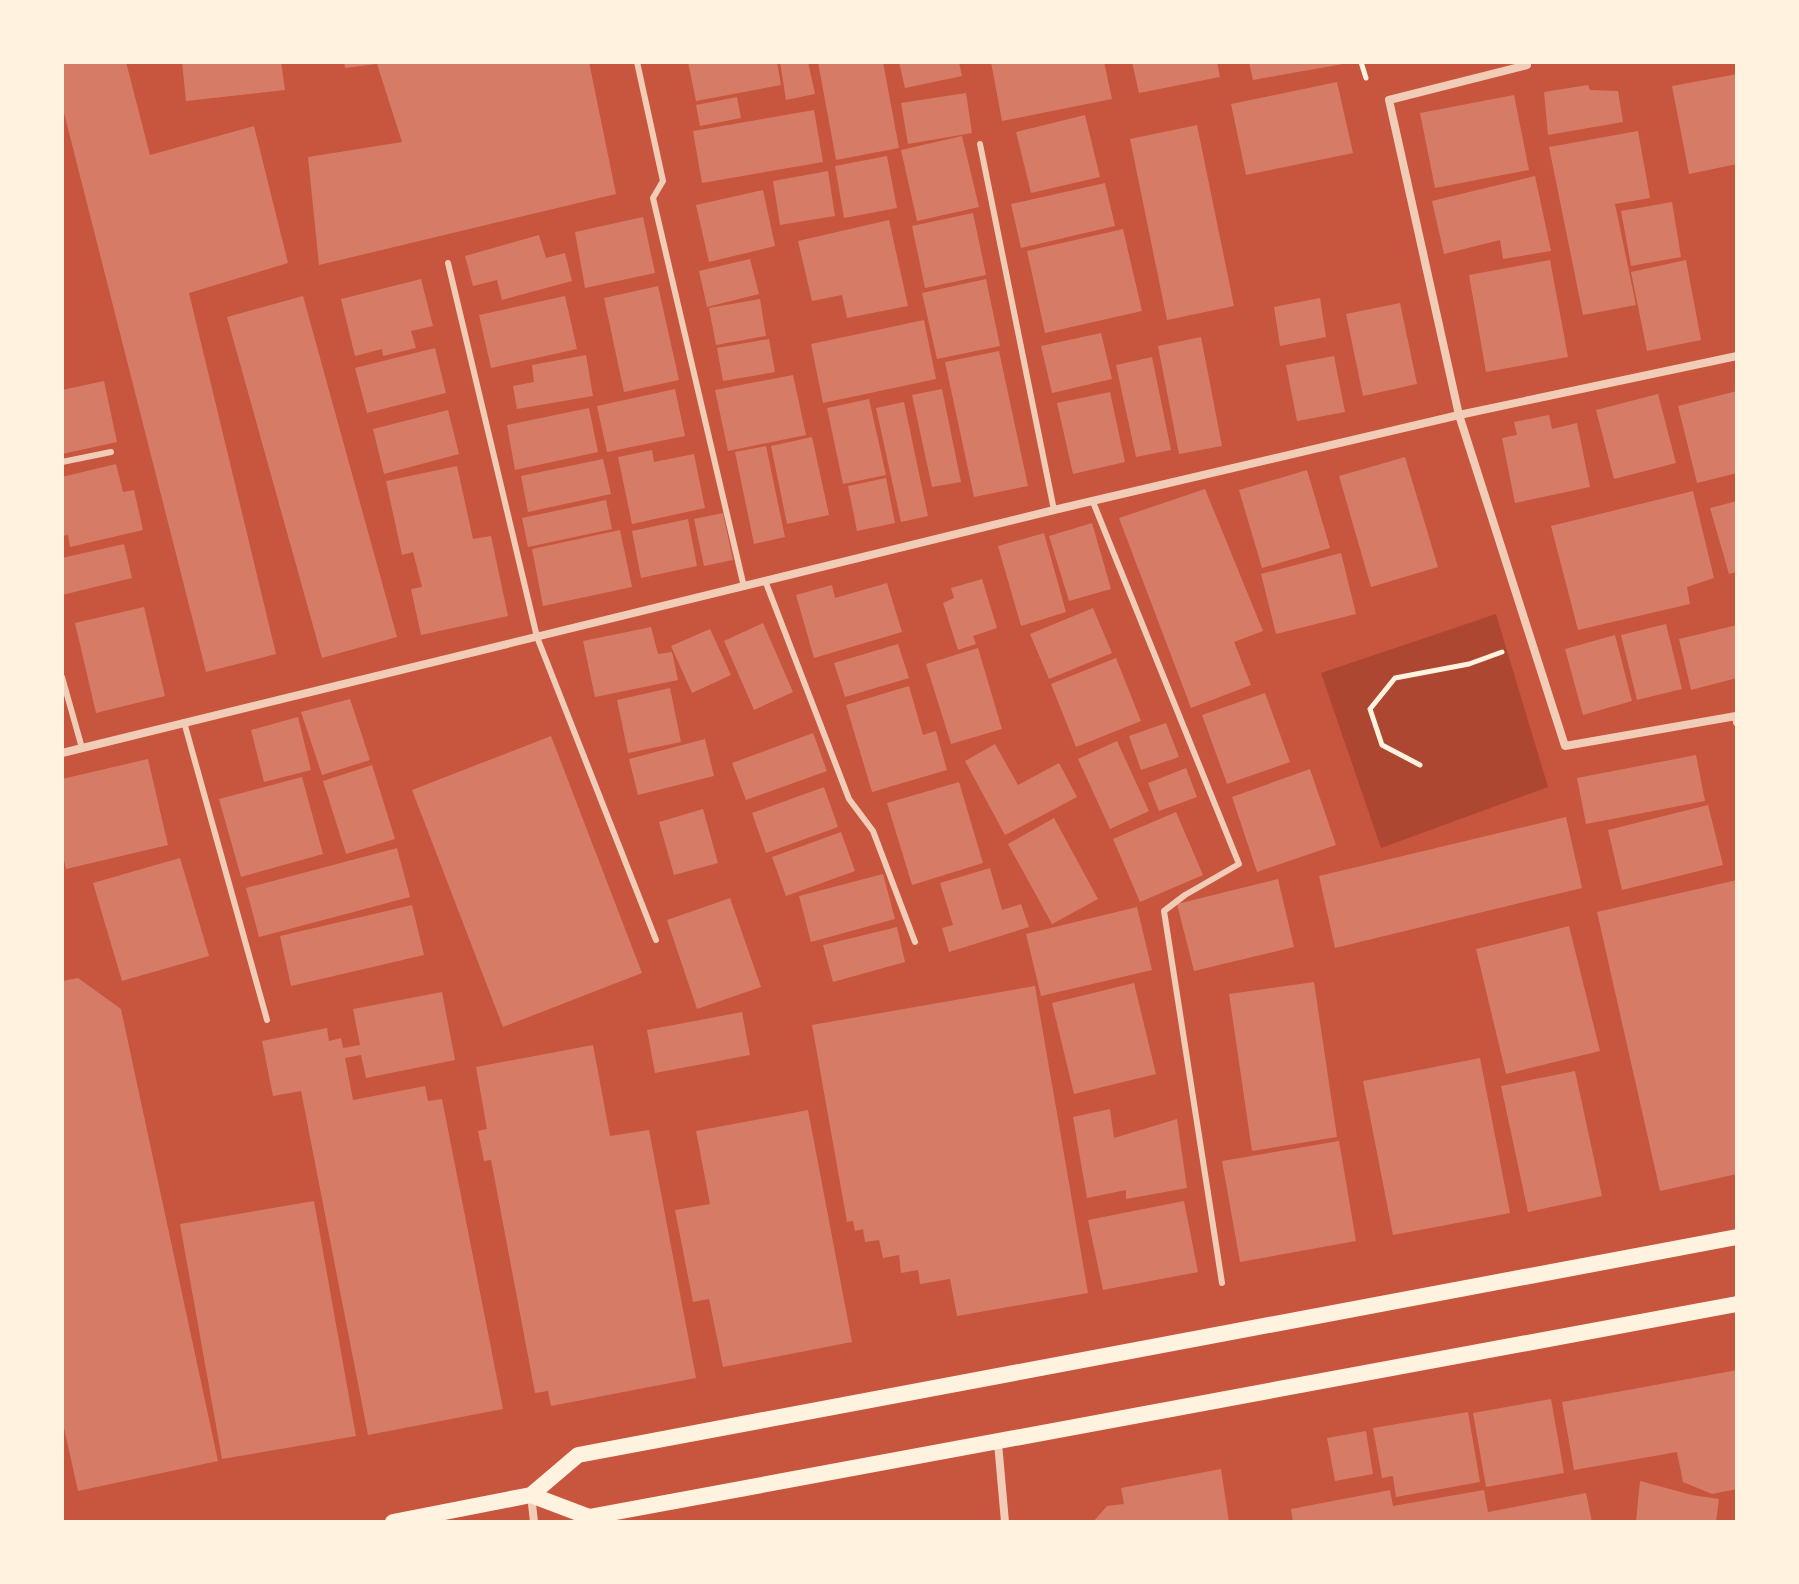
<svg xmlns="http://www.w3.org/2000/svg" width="1799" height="1584" font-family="Ubuntu,sans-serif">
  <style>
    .green { fill: #ae4732 }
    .building { fill: #d67c66 }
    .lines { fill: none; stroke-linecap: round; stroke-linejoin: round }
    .path { stroke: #fff3e0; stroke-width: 5 }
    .service { stroke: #f1ccb7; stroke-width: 6 }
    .minor { stroke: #f1ccb7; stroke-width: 8 }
    .secondary { stroke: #fff3e0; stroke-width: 16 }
  </style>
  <rect width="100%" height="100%" fill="#c8553d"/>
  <path class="green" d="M1496,614L1548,787L1381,848L1321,673Z"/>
  <g class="building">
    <path d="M62,62H126L150,155L254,126L288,263L189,293L276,654L206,672L62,105Z"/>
    <path d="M182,62H281L285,90L186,101Z"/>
    <path d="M344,62H589L616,194L319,265L308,157L402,142L377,64L345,68Z"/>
    <path d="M688,62H777L781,85L696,101Z"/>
    <path d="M780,62H808L815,94L786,100Z"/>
    <path d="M818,62H883L899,148L836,160Z"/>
    <path d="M899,62H959L962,76L905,88Z"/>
    <path d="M991,62H1104L1112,99L1002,121Z"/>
    <path d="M1132,62H1217L1220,77L1139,93Z"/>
    <path d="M1249,62H1343V64L1253,80Z"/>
    <path d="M1737,74V164L1689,174L1672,86Z"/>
    <path d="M1337,82L1353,153L1246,175L1231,104Z"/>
    <path d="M1588,85L1590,90L1618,91L1623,122L1548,135L1544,92Z"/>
    <path d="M966,93L972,133L908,144L901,103Z"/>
    <path d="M1514,95L1529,170L1435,188L1420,113Z"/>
    <path d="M737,97L741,118L700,126L696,105Z"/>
    <path d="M814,110L823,162L702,183L693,131Z"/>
    <path d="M1085,115L1100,177L1031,193L1016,132Z"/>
    <path d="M1197,125L1234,306L1167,320L1130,139Z"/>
    <path d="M1638,131L1650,198L1615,204L1636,305L1583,315L1549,147Z"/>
    <path d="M962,136L979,207L917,221L901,150Z"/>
    <path d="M887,156L897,208L844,218L835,166Z"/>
    <path d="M828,171L835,216L780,225L773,181Z"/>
    <path d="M1535,176L1551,251L1503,259L1500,240L1444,254L1432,201Z"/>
    <path d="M1105,183L1115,226L1021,248L1011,204Z"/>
    <path d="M763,190L775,246L709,262L696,205Z"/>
    <path d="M1672,202L1681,257L1631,266L1621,211Z"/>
    <path d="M973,213L986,275L925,288L912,226Z"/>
    <path d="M643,217L655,273L585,288L575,232Z"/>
    <path d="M889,220L908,306L847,318L842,295L812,301L798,241Z"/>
    <path d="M1123,229L1142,311L1045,333L1027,251Z"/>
    <path d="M539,235L546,258L565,253L572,281L502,300L497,280L473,286L465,256Z"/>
    <path d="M750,259L759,294L707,307L699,271Z"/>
    <path d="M1550,260L1568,357L1486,372L1469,275Z"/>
    <path d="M1686,260L1701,340L1647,351L1631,272Z"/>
    <path d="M421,279L433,326L411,331L416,348L383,356L382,349L355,356L341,299Z"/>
    <path d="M986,279L1000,346L937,359L922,293Z"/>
    <path d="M658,286L679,380L624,392L604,298Z"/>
    <path d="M303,296L397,637L322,658L227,317Z"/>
    <path d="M565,296L577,349L491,368L479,315Z"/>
    <path d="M1320,298L1326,337L1280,346L1274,307Z"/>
    <path d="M760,299L766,336L716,345L709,308Z"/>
    <path d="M1400,303L1417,384L1363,396L1346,314Z"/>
    <path d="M924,320L936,379L823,403L811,344Z"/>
    <path d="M1101,333L1112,379L1052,393L1041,346Z"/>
    <path d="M1201,337L1222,446L1179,454L1158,346Z"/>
    <path d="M769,339L775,372L723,381L717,348Z"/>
    <path d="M435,348L446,393L367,413L355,368Z"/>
    <path d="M999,351L1028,486L974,497L945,362Z"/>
    <path d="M586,355L593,396L517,409L513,386L534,382L532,365Z"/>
    <path d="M1334,356L1345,412L1297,421L1286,365Z"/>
    <path d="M1152,357L1171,450L1136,457L1116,365Z"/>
    <path d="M793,375L806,435L728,451L715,390Z"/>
    <path d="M104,381L117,442L62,454V390Z"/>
    <path d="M675,389L685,436L607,452L597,406Z"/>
    <path d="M942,389L961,482L932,487L912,395Z"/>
    <path d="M1737,391V473L1697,483L1678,406Z"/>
    <path d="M1110,392L1125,462L1073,474L1057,403Z"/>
    <path d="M1658,394L1676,463L1614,479L1596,410Z"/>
    <path d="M869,399L886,475L843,484L827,408Z"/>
    <path d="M904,402L928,516L901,522L876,408Z"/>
    <path d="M589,408L598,452L515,470L507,425Z"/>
    <path d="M448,410L459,454L384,474L373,429Z"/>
    <path d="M1549,415L1552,429L1577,423L1590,487L1515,503L1502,438L1517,435L1514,422Z"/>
    <path d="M812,437L829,515L787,524L771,446Z"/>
    <path d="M766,446L785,537L754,544L735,452Z"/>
    <path d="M652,450L654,462L694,454L705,508L632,524L618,457Z"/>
    <path d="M1405,457L1438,567L1371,587L1339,476Z"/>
    <path d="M603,459L611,494L528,512L521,476Z"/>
    <path d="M116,464L123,492L134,490L143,530L70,547L68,535L62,536V477Z"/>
    <path d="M457,466L473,539L491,536L508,616L421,635L411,589L422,587L413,552L402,555L386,481Z"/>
    <path d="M1307,470L1330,548L1262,568L1239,490Z"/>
    <path d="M886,478L895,523L857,531L848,486Z"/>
    <path d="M1205,489L1263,631L1234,642L1251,685L1191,708L1119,518Z"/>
    <path d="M1693,491L1714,578L1687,587L1690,604L1578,630L1551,526Z"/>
    <path d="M606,500L612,529L528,547L522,518Z"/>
    <path d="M1737,501V572L1729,574L1710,508Z"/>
    <path d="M723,513L733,560L704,566L694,519Z"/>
    <path d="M688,519L697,566L641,578L632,531Z"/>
    <path d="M1092,523L1111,589L1069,601L1049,536Z"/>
    <path d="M620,530L632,587L543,606L532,549Z"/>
    <path d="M1044,533L1066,612L1021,626L998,546Z"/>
    <path d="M124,544L132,578L62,595V558Z"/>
    <path d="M1341,553L1356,614L1276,634L1261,574Z"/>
    <path d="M982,579L997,628L973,636L976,644L958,650L943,603L954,598L951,588Z"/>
    <path d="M887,583L902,632L814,658L796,595L832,585L835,598Z"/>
    <path d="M144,607L165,696L96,713L75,623Z"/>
    <path d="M1093,608L1112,653L1049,679L1030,634Z"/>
    <path d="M763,623L793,692L754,710L724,641Z"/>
    <path d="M1666,624L1682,689L1637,700L1621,635Z"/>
    <path d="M1737,625V678L1691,690L1679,639Z"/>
    <path d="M651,627L658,654L672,652L678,680L595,697L583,641Z"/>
    <path d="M710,629L731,675L692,693L671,646Z"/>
    <path d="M1615,635L1632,701L1583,715L1565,649Z"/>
    <path d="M898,644L909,678L845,697L834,663Z"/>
    <path d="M978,648L1002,729L951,744L926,664Z"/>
    <path d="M1116,658L1141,721L1076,747L1051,684Z"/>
    <path d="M909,686L923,735L936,731L947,770L872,792L846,705Z"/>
    <path d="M670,688L681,742L628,753L617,700Z"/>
    <path d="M1265,693L1290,762L1227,784L1202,715Z"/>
    <path d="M350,699L370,760L322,775L301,712Z"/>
    <path d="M298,717L311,770L264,782L251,730Z"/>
    <path d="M1166,723L1179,757L1141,770L1129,736Z"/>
    <path d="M813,733L827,771L746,800L732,763Z"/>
    <path d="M551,736L642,973L503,1027L412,790Z"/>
    <path d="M705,739L714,776L638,795L629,759Z"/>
    <path d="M1117,741L1149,811L1110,829L1078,759Z"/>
    <path d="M995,744L1018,785L1059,763L1077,797L1005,835L965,761Z"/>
    <path d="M1696,755L1705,801L1586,824L1577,778Z"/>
    <path d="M148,759L168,845L66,869L62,852V779Z"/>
    <path d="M372,765L395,839L346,854L323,781Z"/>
    <path d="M1186,768L1197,797L1159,811L1148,783Z"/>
    <path d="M1310,769L1336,845L1257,872L1232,797Z"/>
    <path d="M302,777L323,854L241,877L219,799Z"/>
    <path d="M959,782L983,863L912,885L887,803Z"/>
    <path d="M824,787L838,827L766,853L752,813Z"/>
    <path d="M1708,805L1723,865L1622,890L1608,830Z"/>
    <path d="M703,809L718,863L674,875L659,822Z"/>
    <path d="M1176,812L1203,875L1140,902L1113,839Z"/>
    <path d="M1566,817L1582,888L1335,948L1319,876Z"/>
    <path d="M1054,818L1098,899L1052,924L1008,844Z"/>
    <path d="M841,832L855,871L786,896L772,857Z"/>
    <path d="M397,848L410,897L259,937L246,888Z"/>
    <path d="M180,858L209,956L122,981L93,883Z"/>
    <path d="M990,868L1002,910L1021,904L1029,927L949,952L942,928L953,925L940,883Z"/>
    <path d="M883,874L895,919L811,942L799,896Z"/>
    <path d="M1278,879L1294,947L1194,971L1177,904Z"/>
    <path d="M1737,880V1174L1660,1191L1597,912Z"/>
    <path d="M730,898L761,987L697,1009L667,920Z"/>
    <path d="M412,905L424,955L291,986L280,936Z"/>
    <path d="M1137,907L1152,970L1041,996L1026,934Z"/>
    <path d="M1569,926L1600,1051L1506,1074L1476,949Z"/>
    <path d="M897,927L905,962L833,982L823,945Z"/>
    <path d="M78,978L121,1009L218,1461L78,1491L62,1419V981Z"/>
    <path d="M1314,982L1337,1137L1252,1151L1229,994Z"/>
    <path d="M1134,983L1156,1074L1074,1094L1052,1003Z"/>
    <path d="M1035,986L1088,1293L957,1316L950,1279L920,1284L918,1270L901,1273L899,1255L883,1258L879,1240L865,1242L863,1229L855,1231L853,1221L847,1222L812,1025Z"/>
    <path d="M442,992L455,1060L366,1078L361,1055L345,1058L353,1100L425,1086L428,1101L442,1099L503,1409L368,1435L301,1091L273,1096L262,1041L327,1028L329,1041L341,1038L343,1048L360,1045L353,1009Z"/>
    <path d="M742,1012L750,1055L655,1073L647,1030Z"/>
    <path d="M593,1045L610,1136L649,1130L696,1378L551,1406L548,1391L535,1393L491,1160L484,1161L478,1131L487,1129L476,1067Z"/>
    <path d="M1480,1058L1510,1213L1393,1235L1363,1081Z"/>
    <path d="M1575,1071L1602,1196L1528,1212L1501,1086Z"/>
    <path d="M1110,1109L1114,1138L1177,1119L1187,1188L1126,1199V1190L1087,1198L1073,1117Z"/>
    <path d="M808,1110L852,1342L723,1367L709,1299L693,1302L675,1210L710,1204L696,1131Z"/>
    <path d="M1339,1141L1356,1241L1240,1262L1222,1161Z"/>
    <path d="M314,1201L356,1436L222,1459L180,1224Z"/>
    <path d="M1184,1201L1198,1272L1103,1290L1088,1220Z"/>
    <path d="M1737,1370V1489L1712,1494L1683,1482L1677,1452L1574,1470L1562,1402Z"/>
    <path d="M1551,1399L1564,1473L1486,1487L1473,1413Z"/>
    <path d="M1468,1412L1480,1482L1396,1497L1393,1476L1382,1478L1373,1428Z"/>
    <path d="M1366,1431L1373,1474L1335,1481L1327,1438Z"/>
    <path d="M1221,1469L1229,1522H1093L1107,1506L1124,1504L1121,1488Z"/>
    <path d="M1640,1481L1692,1495L1719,1499L1716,1522H1636Z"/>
    <path d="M1390,1490L1393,1506L1484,1490L1488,1512L1586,1493L1592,1522H1293L1291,1509Z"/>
  </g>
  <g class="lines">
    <g class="path">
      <path d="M1361,62L1366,78"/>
      <path d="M1420,765L1382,745L1370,709L1395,678L1469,664L1502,652"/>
    </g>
    <g class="service">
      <path d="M637,62L663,181L653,198L744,587"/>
      <path d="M980,144L1054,510"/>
      <path d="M448,263L537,637L656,940"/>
      <path d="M62,462L111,452"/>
      <path d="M1093,502L1239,864L1185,895L1164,911L1222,1283"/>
      <path d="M766,583L849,799L873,831L915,942"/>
      <path d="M62,677L82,748"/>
      <path d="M184,722L267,1020"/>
    </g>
    <g class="minor">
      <path d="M1527,62V65L1389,100L1459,415L1565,746L1736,716L1737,722"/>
      <path d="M62,753L1054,510L1459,415L1737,356"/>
      <path d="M998,1443L1005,1522"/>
      <path d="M531,1495L534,1522"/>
    </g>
    <g class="secondary">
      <path d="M531,1495L589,1517L1737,1304"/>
      <path d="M393,1522L531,1495L578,1455L1737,1237"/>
    </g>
  </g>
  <rect width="1799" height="1584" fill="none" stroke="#fff3e0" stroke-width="128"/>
</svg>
